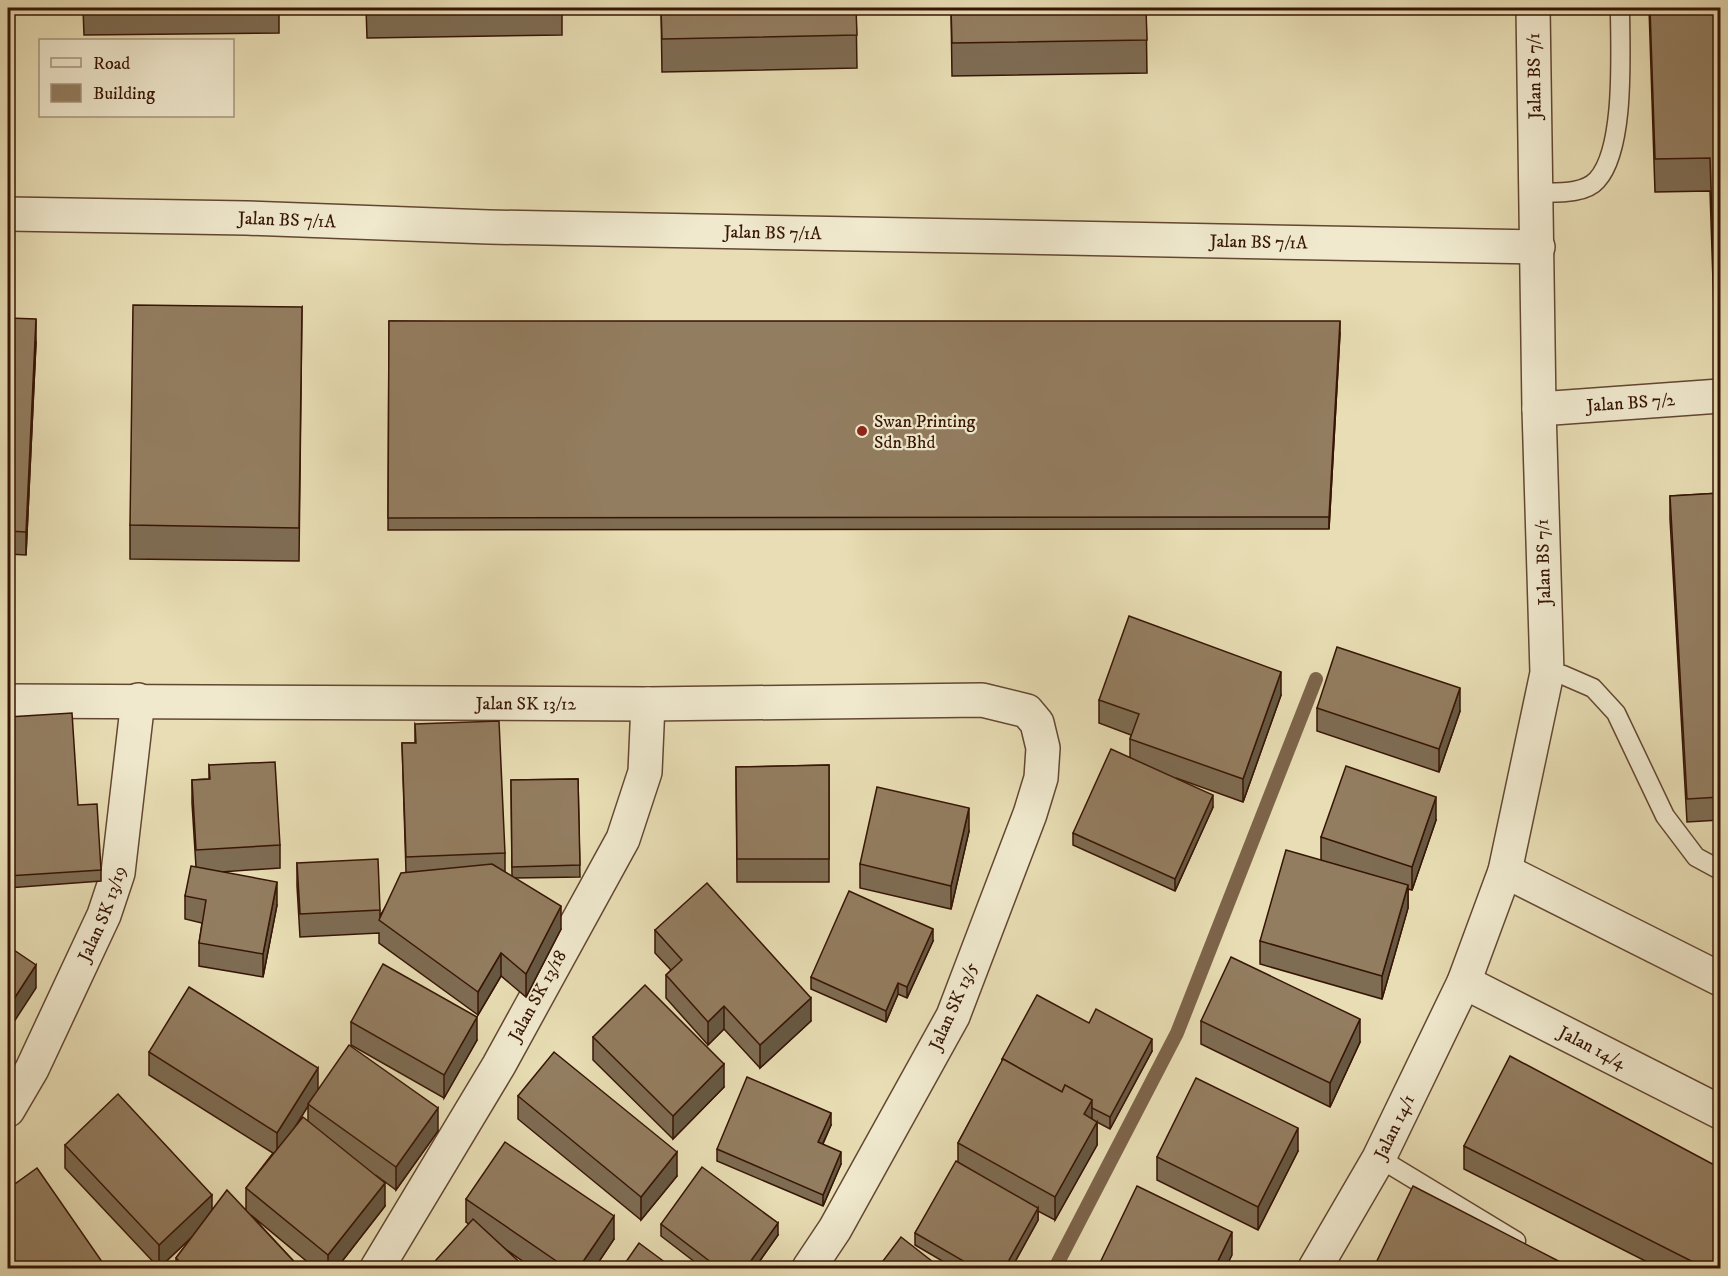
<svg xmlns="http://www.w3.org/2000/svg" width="1728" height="1276" font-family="'IM FELL DW Pica',serif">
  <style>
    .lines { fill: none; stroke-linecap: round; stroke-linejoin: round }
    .stream { stroke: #7d644a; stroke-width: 14 }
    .service-casing { stroke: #634731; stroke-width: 21 }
    .minor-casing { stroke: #634731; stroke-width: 36 }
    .service { stroke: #f0e9ce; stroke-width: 18 }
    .minor { stroke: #f0e9ce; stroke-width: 33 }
    .wall { fill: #7e6c53; stroke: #371505; stroke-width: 1.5; fill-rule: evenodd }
    .shaded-wall { fill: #675843; stroke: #371505; stroke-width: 1.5 }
    .building { fill: #937d60; stroke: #371505; stroke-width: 1.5 }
    .poi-dot { fill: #8f2418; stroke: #f0e9ce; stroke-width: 2 }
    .labels { text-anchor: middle; stroke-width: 4.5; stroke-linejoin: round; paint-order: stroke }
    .street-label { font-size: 18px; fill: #371505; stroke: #f0e9ce }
    .poi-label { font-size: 18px; fill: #371505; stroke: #f0e9ce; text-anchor: start }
  </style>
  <rect width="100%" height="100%" fill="#e8ddb4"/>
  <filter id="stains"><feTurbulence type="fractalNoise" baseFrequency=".00333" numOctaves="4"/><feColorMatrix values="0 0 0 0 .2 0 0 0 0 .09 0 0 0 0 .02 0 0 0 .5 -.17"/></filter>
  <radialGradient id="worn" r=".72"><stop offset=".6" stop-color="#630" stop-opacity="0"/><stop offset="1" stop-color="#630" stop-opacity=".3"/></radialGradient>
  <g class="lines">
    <path class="stream" d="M1055,1268L1177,1033L1316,679"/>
    <defs>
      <g id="service">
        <path d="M1535,193C1554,192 1584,195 1597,180C1626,148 1620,50 1620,8"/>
        <path d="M1547,673L1563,675L1593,688L1616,713L1665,816L1696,857L1720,870"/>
        <path d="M1379,1158L1516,1241"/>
      </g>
      <g id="minor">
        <path id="s1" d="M8,214L246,218L489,227L1538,247"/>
        <path id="s2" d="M1539,409L1720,396"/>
        <path id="s3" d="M8,701L648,704L982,700L1027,711L1037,723L1043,748L1041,778L1030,814L953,1016L835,1229L809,1268"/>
        <path d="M1505,871L1720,979"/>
        <path id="s4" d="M1464,982L1720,1112"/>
        <path id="s5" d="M8,1110L32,1069L104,915L118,873L138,700"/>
        <path id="s6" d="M377,1268L499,1065L623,839L645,772L648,704"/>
        <path id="s7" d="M1315,1268L1379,1158L1464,982L1505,871L1547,673L1539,409L1533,8"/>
      </g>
    </defs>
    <use href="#service" class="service-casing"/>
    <use href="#minor" class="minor-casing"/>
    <use href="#service" class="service"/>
    <use href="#minor" class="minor"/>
  </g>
  <g class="wall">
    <path d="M83,8H279V33L84,35Z"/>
    <path d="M366,8H562V35L367,38Z"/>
    <path d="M661,8H856L857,68L662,72Z"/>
    <path d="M951,8H1146L1147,73L952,76Z"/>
    <path d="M1649,8H1720V341L1715,342L1710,191L1655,192Z"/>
    <path d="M302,307L299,561L130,559V525Z"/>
    <path d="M8,318L36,342L26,555L8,554Z"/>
    <path d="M389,321L1340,333L1329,529L388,530Z"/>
    <path d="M1720,493V820L1687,822L1670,519V496Z"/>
    <path d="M1281,695L1243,802L1176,778L1213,807L1175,891L1073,845V833L1130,757V739L1131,735L1099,723V700Z"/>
    <path d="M1317,708L1460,711L1439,772L1317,731Z"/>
    <path d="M8,717L78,805L101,870V881L8,888Z"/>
    <path d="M415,724L505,853V872L512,877L511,780L578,779L580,877L515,878L561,929L526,997L501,976L478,1015L379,943V933L300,937L297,886V863L380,910V916L406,872L402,743H415Z"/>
    <path d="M209,765L280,845V868L220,872L277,905L263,977L199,966V943L202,923L185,919V896L196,867L192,803V780L209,779Z"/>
    <path d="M829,765V882H737L736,767Z"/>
    <path d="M1436,820L1412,890L1408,889V908L1382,999L1260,964V941L1321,860V837Z"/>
    <path d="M969,831L951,909L860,888V864Z"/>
    <path d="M655,930L811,1021L760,1068L724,1029L708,1045L666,998V975L671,970L655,953Z"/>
    <path d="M933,941L907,998L898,994L886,1022L811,989V977Z"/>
    <path d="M1201,1021L1360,1042L1330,1107L1201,1044Z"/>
    <path d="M351,1022L477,1040L444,1098L351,1045Z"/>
    <path d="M1089,1023L1152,1051L1110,1129L1097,1122V1145L1055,1220L1038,1211V1220L1011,1269H956L915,1245V1233L958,1162V1143L1002,1062V1059Z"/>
    <path d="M593,1037L724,1087L673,1139L593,1060Z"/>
    <path d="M149,1052L318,1090L438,1131L396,1190L377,1176L385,1206L336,1269H316L251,1215L301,1269H176V1258L192,1237L159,1268L65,1168V1145L212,1210L246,1209V1188L273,1153L149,1075ZM308,1106V1121L298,1122Z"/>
    <path d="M518,1096L677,1176L641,1220L518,1119Z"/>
    <path d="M831,1125L823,1144L841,1164L823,1206L717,1161V1149Z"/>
    <path d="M1464,1146L1720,1269H1661L1464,1169Z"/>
    <path d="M1298,1151L1258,1230L1157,1180V1157Z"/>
    <path d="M8,1189L107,1269H8Z"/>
    <path d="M466,1199L614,1239L594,1269H534L466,1222Z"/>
    <path d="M661,1224L778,1235L754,1269H704L661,1236Z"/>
  </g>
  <g class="shaded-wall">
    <path d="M36,319V342L26,555V532Z"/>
    <path d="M1340,321V333L1329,529V517Z"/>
    <path d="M1281,672V695L1243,802V779Z"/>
    <path d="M1460,688V711L1439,772V749Z"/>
    <path d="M1213,795V807L1175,891V879Z"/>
    <path d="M1436,797V820L1412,890V867Z"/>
    <path d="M969,808V831L951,909V886Z"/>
    <path d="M277,882V905L263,977V954Z"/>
    <path d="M1408,885V908L1382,999V976Z"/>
    <path d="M561,906V929L526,997V974Z"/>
    <path d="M933,929V941L907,998V987Z"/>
    <path d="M501,953V976L478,1015V992Z"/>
    <path d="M36,965V988L8,1031V1008Z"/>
    <path d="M898,983V994L886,1022V1011Z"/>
    <path d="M811,998V1021L760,1068V1045Z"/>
    <path d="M724,1006V1029L708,1045V1022Z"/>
    <path d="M477,1017V1040L444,1098V1075Z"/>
    <path d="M1360,1019V1042L1330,1107V1083Z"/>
    <path d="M1152,1039V1051L1110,1129V1117Z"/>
    <path d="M724,1064V1087L673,1139V1116Z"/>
    <path d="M318,1068V1091L308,1104V1106L277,1156V1133Z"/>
    <path d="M1092,1100V1123L1084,1114Z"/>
    <path d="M438,1108V1131L396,1190V1167Z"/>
    <path d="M831,1113V1125L818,1154V1142Z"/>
    <path d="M1097,1122V1145L1055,1220V1197Z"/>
    <path d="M1298,1128V1151L1258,1230V1207Z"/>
    <path d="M677,1152V1176L641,1220V1197Z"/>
    <path d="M841,1152V1164L823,1206V1195Z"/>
    <path d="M385,1183V1206L336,1269H328V1255Z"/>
    <path d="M212,1195V1218L159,1268V1245Z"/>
    <path d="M1038,1208V1220L1011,1269H1004Z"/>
    <path d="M614,1216V1239L594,1269H578Z"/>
    <path d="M778,1223V1235L754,1269H745Z"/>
    <path d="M1232,1232V1255L1225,1269H1214Z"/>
  </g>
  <g class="building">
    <path d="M661,8H856L857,35L662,39Z"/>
    <path d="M951,8H1146L1147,40L952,43Z"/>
    <path d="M1650,8H1720V308H1715L1710,158L1655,159Z"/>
    <path d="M133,305L302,307L299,528L130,525Z"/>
    <path d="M8,318L36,319L26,532L8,531Z"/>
    <path d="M389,321H1340L1329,517L388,518Z"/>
    <path d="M1720,493V797L1687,799L1670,496Z"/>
    <path d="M1129,616L1281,672L1243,779L1130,739L1139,714L1099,700Z"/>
    <path d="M1337,647L1460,688L1439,749L1317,708Z"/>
    <path d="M72,713L78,805L97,804L101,870L8,876V717Z"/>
    <path d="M499,721L505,853L406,857L402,743H416L415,724Z"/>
    <path d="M1111,749L1213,795L1175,879L1073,833Z"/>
    <path d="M275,762L280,845L196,850L192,780L210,779L209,765Z"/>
    <path d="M829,765V859H737L736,767Z"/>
    <path d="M1346,766L1436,797L1412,867L1321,837Z"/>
    <path d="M578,779L580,865L512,867L511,780Z"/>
    <path d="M877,787L969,808L951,886L860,864Z"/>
    <path d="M1286,850L1408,885L1382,976L1260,941Z"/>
    <path d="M378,859L380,910L300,914L297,863Z"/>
    <path d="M492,864L561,906L526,974L501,953L478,992L379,920L401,873Z"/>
    <path d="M191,866L277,882L263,954L199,943L206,900L185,896Z"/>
    <path d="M707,883L811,998L760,1045L724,1006L708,1022L666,975L682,960L655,930Z"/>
    <path d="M849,891L933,929L907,987L898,983L886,1011L811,977Z"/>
    <path d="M8,946L36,965L8,1008Z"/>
    <path d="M1231,957L1360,1019L1330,1083L1201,1021Z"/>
    <path d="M383,964L477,1017L444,1075L351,1022Z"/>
    <path d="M645,985L724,1064L673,1116L593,1037Z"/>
    <path d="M189,987L318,1068L277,1133L149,1052Z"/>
    <path d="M1037,995L1089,1023L1096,1009L1152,1039L1110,1117L1092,1108V1100L1065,1085L1062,1092L1003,1059H1002Z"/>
    <path d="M349,1045L438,1108L396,1167L308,1104Z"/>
    <path d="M554,1052L677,1152L641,1197L518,1096Z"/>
    <path d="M1510,1056L1720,1168V1269H1707L1464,1146Z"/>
    <path d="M1003,1059L1062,1092L1065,1085L1092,1100L1084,1114L1097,1122L1055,1197L958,1143Z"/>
    <path d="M747,1077L831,1113L818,1142L841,1152L823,1195L717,1149Z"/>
    <path d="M1196,1078L1298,1128L1258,1207L1157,1157Z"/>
    <path d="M118,1094L212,1195L159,1245L65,1145Z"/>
    <path d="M303,1117L385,1183L328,1255L246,1188Z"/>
    <path d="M505,1142L614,1216L578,1269H568L466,1199Z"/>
    <path d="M956,1161L1038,1208L1004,1269H977L915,1233Z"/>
    <path d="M702,1167L778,1223L745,1269H720L661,1224Z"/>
    <path d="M37,1168L107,1269H15L8,1258V1189Z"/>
    <path d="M1137,1186L1232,1232L1214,1269H1097Z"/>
    <path d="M1413,1186L1574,1269H1373Z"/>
    <path d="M227,1190L301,1269H187L176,1258Z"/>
    <path d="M473,1219L527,1269H428Z"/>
    <path d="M901,1237L942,1269H877Z"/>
    <path d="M639,1243L674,1269H621Z"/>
  </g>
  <circle class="poi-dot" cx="862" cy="431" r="6"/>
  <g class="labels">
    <g class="street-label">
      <text transform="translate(1534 76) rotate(-91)" y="6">Jalan BS 7/1</text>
      <text dy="6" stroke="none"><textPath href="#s1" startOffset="279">Jalan BS 7/1A</textPath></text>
      <text dy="6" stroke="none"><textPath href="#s1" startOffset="765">Jalan BS 7/1A</textPath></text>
      <text dy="6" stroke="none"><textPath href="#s1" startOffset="1251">Jalan BS 7/1A</textPath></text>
      <text dy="6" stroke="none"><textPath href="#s2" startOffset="92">Jalan BS 7/2</textPath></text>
      <text transform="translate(1543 562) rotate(-92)" y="6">Jalan BS 7/1</text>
      <text dy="6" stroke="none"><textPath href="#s3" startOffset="518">Jalan SK 13/12</textPath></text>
      <text dy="6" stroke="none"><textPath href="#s5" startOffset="218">Jalan SK 13/19</textPath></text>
      <text dy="6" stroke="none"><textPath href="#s6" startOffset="316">Jalan SK 13/18</textPath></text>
      <text transform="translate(953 1006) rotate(-66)" y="6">Jalan SK 13/5</text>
      <text dy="6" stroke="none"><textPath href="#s4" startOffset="144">Jalan 14/4</textPath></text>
      <text dy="6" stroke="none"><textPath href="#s7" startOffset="162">Jalan 14/1</textPath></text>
    </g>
    <g class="poi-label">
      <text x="874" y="427">Swan Printing<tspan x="874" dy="21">Sdn Bhd</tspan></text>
    </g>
  </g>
  <rect width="1728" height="1276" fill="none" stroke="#e8ddb4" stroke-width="30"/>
  <rect x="9" y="9" width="1710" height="1258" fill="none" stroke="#371505" stroke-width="3"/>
  <rect x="15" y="15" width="1698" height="1246" fill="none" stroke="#371505" stroke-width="1.5"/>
  <rect x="39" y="39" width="195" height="78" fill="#f0e9ce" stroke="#a6947e" stroke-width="1.5"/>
  <rect x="51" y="58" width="30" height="9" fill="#f0e9ce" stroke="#a6947e" stroke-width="1.5"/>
  <text x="93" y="69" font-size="18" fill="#371505">Road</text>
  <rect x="51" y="84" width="30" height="18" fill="#937d60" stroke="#a6947e" stroke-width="1.5"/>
  <text x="93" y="99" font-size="18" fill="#371505">Building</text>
  <rect width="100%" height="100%" filter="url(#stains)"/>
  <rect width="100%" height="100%" fill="url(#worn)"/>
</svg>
